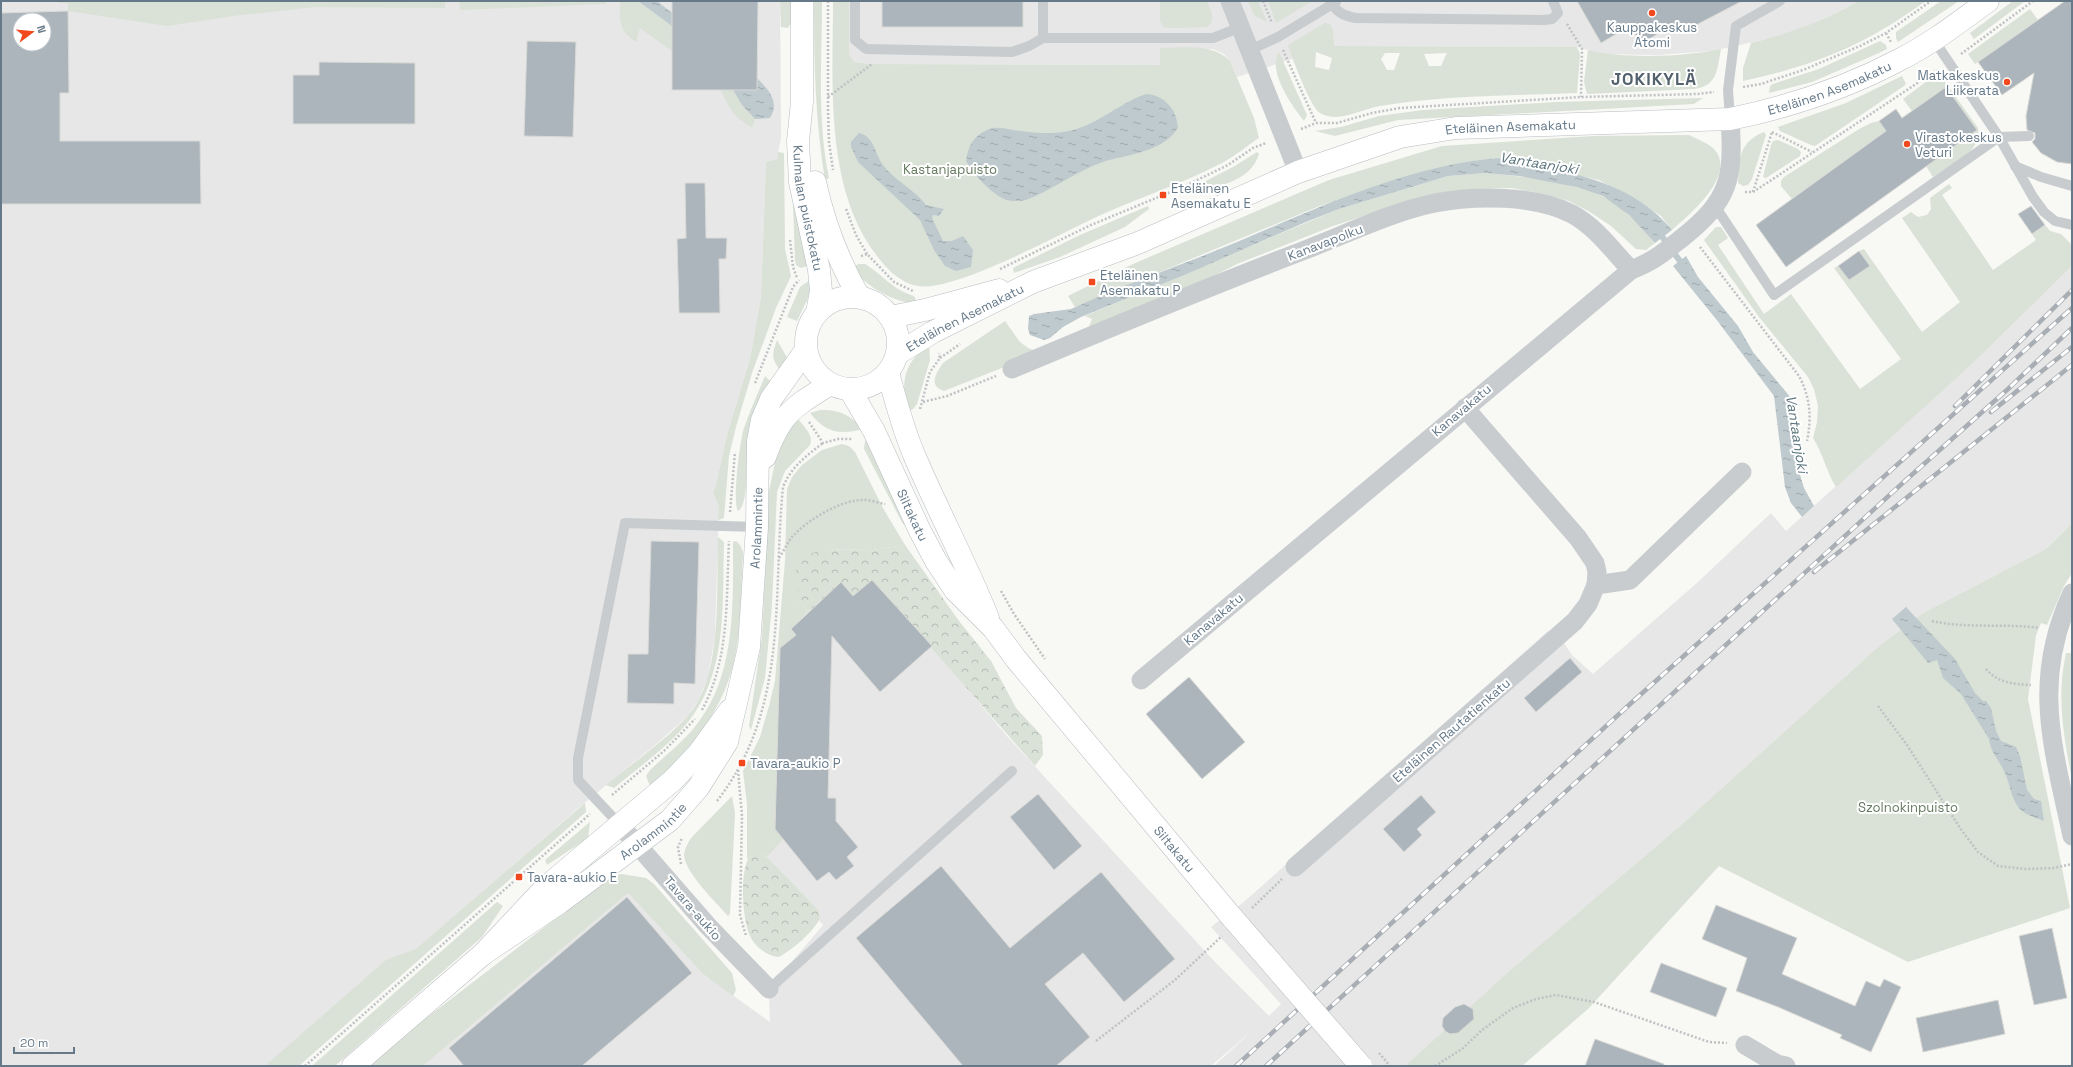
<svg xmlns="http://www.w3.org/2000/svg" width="2073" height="1067" font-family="'Space Grotesk',sans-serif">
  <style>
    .built { fill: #e6e7e6; fill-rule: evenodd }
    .green { fill: #dae1d6; fill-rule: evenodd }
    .forest { fill: url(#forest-crowns) }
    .water { fill: url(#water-ripples) }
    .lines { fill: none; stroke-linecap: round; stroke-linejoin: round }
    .stream { stroke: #becace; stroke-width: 6 }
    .building { fill: #acb5bb; stroke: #dadad7; fill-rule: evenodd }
    .secondary-casing { stroke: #b8bec2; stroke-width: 23 }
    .path { stroke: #bfc2c4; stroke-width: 2.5; stroke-dasharray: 2 2; stroke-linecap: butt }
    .lane { stroke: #c8cccf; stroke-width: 10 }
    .street { stroke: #c8cccf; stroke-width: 19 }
    .secondary { stroke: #fff; stroke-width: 22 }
    .rail-casing { stroke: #a8aeb4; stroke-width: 4.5 }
    .rail { stroke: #fff; stroke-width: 3; stroke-dasharray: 9; stroke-linecap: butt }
    .secondary-bridge-casing { stroke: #b8bec2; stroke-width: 23; stroke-linecap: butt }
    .path-bridge { stroke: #bfc2c4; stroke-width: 2.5; stroke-dasharray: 2 2; stroke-linecap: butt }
    .secondary-bridge { stroke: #fff; stroke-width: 22 }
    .poi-dot { fill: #f1491d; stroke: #fff; stroke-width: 1.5 }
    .labels { text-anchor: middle; stroke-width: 4; stroke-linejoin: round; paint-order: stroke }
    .poi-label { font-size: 13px; fill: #657989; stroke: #fff; text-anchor: start }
    .street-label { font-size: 13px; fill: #657989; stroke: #fff }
    .park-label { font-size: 13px; fill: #667a60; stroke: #fff }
    .water-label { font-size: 14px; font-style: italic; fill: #5c757d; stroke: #fff }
    .district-label { font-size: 17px; font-weight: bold; letter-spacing: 1px; fill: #53626d; stroke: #fff }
  </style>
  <defs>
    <pattern id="forest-crowns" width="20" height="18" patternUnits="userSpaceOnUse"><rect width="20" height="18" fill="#dae1d6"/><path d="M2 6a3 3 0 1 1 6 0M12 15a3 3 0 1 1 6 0" fill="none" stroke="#b4bbb3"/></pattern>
    <pattern id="water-ripples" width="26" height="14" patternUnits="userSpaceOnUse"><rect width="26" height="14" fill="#becace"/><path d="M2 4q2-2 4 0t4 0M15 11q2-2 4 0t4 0" fill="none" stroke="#9ea9ad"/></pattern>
  </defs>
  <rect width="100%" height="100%" fill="#f8f8f5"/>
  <g class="built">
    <path d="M1,1H780L781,137L777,159L766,162L761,297L750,359L727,435L716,485L713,493L719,506L715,635L708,677L699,699L688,716L655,745L576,810L283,1066H1ZM20,20H44V44H20Z"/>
    <path d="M849,1H1861L1801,29L1767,39L1712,51L1657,55L1602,54L1577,47L1333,46L1237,77L1230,61L1224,54L1213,49L1160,48V65L869,64L854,62L849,54Z"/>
    <path d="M2072,266V523L2046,549L1923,613L1878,647L1679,827L1507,973L1405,1066H1214L1254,1029L1211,1066H423L628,893L703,974L770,1022L769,989L823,925L767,857L780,648L796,635L791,629L841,582L872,580L932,646L1006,735L1215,962L1269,1016L1281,1004L1211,927L1245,901L1548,631L1562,640L1572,655L1593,674L1698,582L1771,513L1786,531L1971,365Z"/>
  </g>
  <g class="green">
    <path d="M58,1H445V8L315,7L233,16L167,26L68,11V3H58Z"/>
    <path d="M459,1H606V4L460,10Z"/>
    <path d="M620,1H638L672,26V51L640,28L636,42C618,29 620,22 620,1Z"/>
    <path d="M780,1H792V21L788,28L781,27Z"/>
    <path d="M814,1H822C822,60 817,120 829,178L825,180C815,120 814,61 814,1Z"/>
    <path d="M833,1H849V54L854,62L869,64L1160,65V48C1184,48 1213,43 1230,61L1254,118L1259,138C1247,146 1235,156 1222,163C1176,187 1127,201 1082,224C1049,240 951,292 918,286C900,283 887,269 877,256C824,188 833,82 833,1Z"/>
    <path d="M1160,1H1207L1212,14V22L1207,27L1173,28L1163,27L1160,21Z"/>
    <path d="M1248,1H1258L1267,22L1254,15Z"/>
    <path d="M1268,1H1312L1276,23Z"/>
    <path d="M1859,1H1926C1912,10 1899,20 1885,28C1842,54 1792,71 1743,81V68L1751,43C1789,34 1825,20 1859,1Z"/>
    <path d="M1941,1H1959L1898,42L1896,38V32Z"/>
    <path d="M2013,1H2025L1974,39L1970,33Z"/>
    <path d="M2030,9L2038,20L1975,64L1968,54Z"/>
    <path d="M1325,23L1330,24L1333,30L1334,46L1577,47L1580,54L1577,93C1512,96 1445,95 1380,106C1361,109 1338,124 1320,113C1310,107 1292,57 1288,45ZM1316,52L1332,58L1329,70L1315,67ZM1385,53H1400L1394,70H1387L1381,59ZM1447,53L1441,66H1429L1424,54Z"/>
    <path d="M1880,41L1886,45L1887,49L1879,53L1812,82L1769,93L1770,86L1773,84L1819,69Z"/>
    <path d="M1721,49C1717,69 1718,85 1695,89L1587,94L1584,82L1588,50C1623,59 1685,57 1721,49Z"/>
    <path d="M1279,52L1307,115L1304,121C1292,106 1267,71 1279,52Z"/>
    <path d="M1902,76L1906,84L1904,86L1815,146L1811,145L1780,131L1778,127L1846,103Z"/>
    <path d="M1938,76L1943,79L1978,128C1983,152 1949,166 1933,177L1926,166L1976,130L1946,87L1912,111L1903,99L1931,78Z"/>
    <path d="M721,90H733L742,105L755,119L752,127C734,118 729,108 721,90Z"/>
    <path d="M1703,98L1694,104L1398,120L1335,136L1315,131L1341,127L1379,116L1423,110L1557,102Z"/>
    <path d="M1879,121L1886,131L1792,199L1781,186V181L1784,177L1859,129L1871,123Z"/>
    <path d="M1764,132L1766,135L1752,179L1748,185L1743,186L1738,183C1740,158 1738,143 1764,132Z"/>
    <path d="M1689,135C1696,139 1708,143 1713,148C1739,174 1689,215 1672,230L1661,216L1636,200L1599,180L1498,158L1479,160L1401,179L1317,207L1075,307L1068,296L1133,264L1329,180L1442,146L1593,136Z"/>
    <path d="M1778,140L1798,149L1801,152L1800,156L1766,178L1763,177L1771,145L1773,141Z"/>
    <path d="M778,152L784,153L785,249L791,276L776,308L752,373L736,427L729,456L724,518L718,520L719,506L713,493L716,485L727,435L750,359L761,297L766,162L777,159Z"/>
    <path d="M1257,152L1259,154C1250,184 1212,187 1186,194L1194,187L1233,167Z"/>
    <path d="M1485,173C1520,176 1571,181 1602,196C1624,206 1639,226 1655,243L1646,250L1636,249L1611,226L1590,212L1569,201L1539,193L1512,188L1471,189L1434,196L1388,208L1333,226L1237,264L1206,280L1088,329L1092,319L1085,316L1339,209L1448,176Z"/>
    <path d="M792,175L811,265L801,268L796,265L795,260Z"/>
    <path d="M1949,184L1952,188L1942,195L1993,270L2036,240L2032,234L2045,225L2050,231L2061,234L2072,245V266L1971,365L1836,487C1826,471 1823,453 1813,438L1817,422L1818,406L1814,389L1808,377L1759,317L1704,240L1716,227H1721L1728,238L1718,245L1764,314L1791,294L1860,389L1901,359L1834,268L1838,266L1849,280L1869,266L1859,251L1864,249L1922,332L1960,302L1902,218L1911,212L1918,217L1927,215L1931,209L1930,198Z"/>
    <path d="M1148,206L1149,209L1125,227L1060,257L1014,273L1013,268L1080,235Z"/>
    <path d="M859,264H865C883,275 893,290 914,296L918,304C892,302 867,287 851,267Z"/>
    <path d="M813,278L808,298L797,321L787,317L800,287Z"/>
    <path d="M1005,321L1020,342L1028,348L1036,351L1019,361L944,391C928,386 936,373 943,363Z"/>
    <path d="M777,340L789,361L781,372C772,359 771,356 777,340Z"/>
    <path d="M929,343L930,360L917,404L913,409L907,412C901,379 903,366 929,343Z"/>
    <path d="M765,376L772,383C763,407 748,434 747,460C746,472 748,505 738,511C732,502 740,440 744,428C750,410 758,393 765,376Z"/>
    <path d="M820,410C838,409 851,415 863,429C839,435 826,433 810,413Z"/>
    <path d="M799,420C804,427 814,435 810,445L785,471L777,492L772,605L765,678L751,730L749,726L762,637L769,491L778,449L793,424Z"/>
    <path d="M869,439L906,526L903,524L864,449L865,441Z"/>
    <path d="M842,444L849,446L855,452L884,510L905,545L872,550L823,549L799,601L808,612L791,629L796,635L780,649L775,829L783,839L767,857L761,854L750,856L747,860V805L743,771L760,737L769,706L775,681L785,561L787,489L792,477L802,465L822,450Z"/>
    <path d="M2072,523V573L2064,586L2047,625L2041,623L2036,635L2028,699L2070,908L1908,962L1719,866L1588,1009L1522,1066H1405L1507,973L1679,827L1878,647L1923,613L2046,549Z"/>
    <path d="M718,537L724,542C722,598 728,664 694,714C675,742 640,766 614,788L606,785C633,763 663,742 687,717C724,677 716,588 718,537Z"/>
    <path d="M736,541L740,545L743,552C741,586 742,622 735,656C725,709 690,751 650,786L646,776L650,770C667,754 687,739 700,720C736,671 733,601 733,542Z"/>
    <path d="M2066,653H2072V780C2064,736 2056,698 2066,653Z"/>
    <path d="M732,796L735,813L730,914L728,916C716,902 684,872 684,854C685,848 688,842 692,837Z"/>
    <path d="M585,803L586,812L299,1066H265L386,960L416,949Z"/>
    <path d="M590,822L588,838L547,865L545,860Z"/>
    <path d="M622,874L646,878L654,884L732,973L736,990L733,996L703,974L628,893L423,1066H370L416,1026L611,876Z"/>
    <path d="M497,902L503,906L482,937L335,1066H312Z"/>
  </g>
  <g class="forest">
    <path d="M905,545L959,621L991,661L1016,708L1042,736L1043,755L1035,766L872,580L853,596L841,582L808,612L799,601L795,560L823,549L872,550Z"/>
    <path d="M755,854H761L767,857L818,910C819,913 820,917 819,920C815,930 788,954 778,957C767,956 756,947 751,938C742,922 739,870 750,856Z"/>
  </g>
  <g class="water">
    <path d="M638,1H657L672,13V26Z"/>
    <path d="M757,78C769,90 780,102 770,118L755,119L742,105L733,90H757Z"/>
    <path d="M1146,94C1165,95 1177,110 1178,128C1159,156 1123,153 1095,165C1071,175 1050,191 1026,200C1019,201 1011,202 1004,199C991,193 972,173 966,161C968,147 973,136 987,130C998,125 1009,130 1020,131C1034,133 1050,134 1063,132C1095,128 1117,104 1146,94Z"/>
    <path d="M859,133C874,136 875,154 883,165C895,181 914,189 926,205L944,209L939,216L933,215L932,218L943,241H952L963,236L973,250L971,267L956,271L945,266L934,250L920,220L858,162L851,147V142Z"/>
    <path d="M1498,158C1558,170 1630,178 1672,230L1655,243L1629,215L1603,196L1577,187L1519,176L1485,173L1448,176L1339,209L1306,222L1189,273L1081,317L1063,327L1050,338L1044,340L1030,335L1028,329L1029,316L1034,314L1071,309C1125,284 1182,265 1237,242C1320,207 1406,166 1498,158Z"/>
    <path d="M1686,256L1698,277L1738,326L1753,352L1791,398L1798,468L1804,488L1814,506L1802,517L1791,503L1785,487L1774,396L1716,319L1673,266Z"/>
    <path d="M1906,607L1955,659L1975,693L1983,701H1986L1991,708L1996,731L2001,741L2016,747L2020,756L2027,790L2034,799L2041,801L2044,821C2036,818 2025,815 2019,808C2011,798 2010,784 2005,773C2000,761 1990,752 1989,739L1961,694L1943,678L1937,660L1928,663L1892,619Z"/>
  </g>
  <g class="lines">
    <path class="stream" d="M1658,231L1685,268"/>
  </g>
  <g class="building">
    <path d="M672,1H758L757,90H672Z"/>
    <rect x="882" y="1" width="141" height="26"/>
    <path d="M1577,1H1742L1679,34L1674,24L1641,44L1630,26L1601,43Z"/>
    <path d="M2065,1H2072V164L2057,162L2041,153L2032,142L2035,139V133L2027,130L2026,116L2034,73L2002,95L1978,62Z"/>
    <path d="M68,11L69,93H60V141H200L201,204H1V13ZM20,20H44V44H20Z"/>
    <path d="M527,41L576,42L573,137L524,136Z"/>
    <path d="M319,62L415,63V124H293V75H319Z"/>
    <path d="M1946,87L1977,130L1786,267L1756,225L1886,131L1879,121L1896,109L1902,118Z"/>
    <path d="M685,183H705L706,238H727L726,259H719L720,313H679L677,239L686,238Z"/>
    <path d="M2031,206L2045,225L2032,234L2018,214Z"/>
    <path d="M1859,251L1870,266L1849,280L1838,266Z"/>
    <path d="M651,541L699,542L695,684L674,683V704L627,703L628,654H648Z"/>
    <path d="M872,580L932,646L880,692L832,636L828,798H836V821L858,847L847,857L854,866L836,880L829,872L817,881L775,829L780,648L796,635L791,629L841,582L853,596Z"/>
    <path d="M1570,658L1582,672L1536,712L1524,698Z"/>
    <path d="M1189,677L1245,742L1202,779L1146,714Z"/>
    <path d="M1038,794L1082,846L1054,870L1010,817Z"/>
    <path d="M1421,795L1436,812L1417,829L1422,835L1404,852L1383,829Z"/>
    <path d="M941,866L1010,948L1101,872L1175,959L1124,1002L1083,953L1045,984L1090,1037L1056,1066H963L856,938Z"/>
    <path d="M627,897L692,973L582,1066H464L449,1048Z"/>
    <path d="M1716,905L1797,938L1782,974L1855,1006L1866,981L1880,987L1884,979L1901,987L1871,1052L1840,1038L1842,1035L1778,1007L1736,991L1747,958L1702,939Z"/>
    <path d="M2052,928L2067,998L2034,1005L2019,936Z"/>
    <path d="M1661,963L1727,988L1716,1017L1650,992Z"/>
    <path d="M1998,1000L2005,1034L1923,1052L1916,1018Z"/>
    <path d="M1464,1004L1473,1009L1474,1019L1458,1033L1450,1034L1445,1031L1442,1026L1443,1018L1455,1007Z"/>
    <path d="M1595,1039L1664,1064V1066H1585Z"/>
  </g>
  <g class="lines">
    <defs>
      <g id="secondary">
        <path id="s1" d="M802,1V102L798,141L800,182L819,270L821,291L817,313"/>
        <path d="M815,182C824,223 838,260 859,297"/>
        <circle cx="852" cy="343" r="46"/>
        <path d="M890,317L925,310L999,290"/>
        <path id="s2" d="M897,354L933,332L1033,282L1138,243L1298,172L1400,137L1456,128L1730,119C1789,107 1846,88 1899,60C1931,44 1959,22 1988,1"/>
        <path d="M888,373C896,401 903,430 915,457C938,511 966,563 988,618"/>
        <path id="s3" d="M850,390L874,431L920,531L936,561L955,590L993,628L1016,659L1230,915"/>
        <path d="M765,457C781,413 792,408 830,384"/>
        <path id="s4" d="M483,954L559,903L670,820L698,788L727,742L749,647L757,527L758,441L762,420L771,399L806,350"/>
        <path d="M353,1066L483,954L546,887L672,781L698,754L730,710"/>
      </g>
    </defs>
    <use href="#secondary" class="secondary-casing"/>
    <g class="path">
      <path d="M828,1V110L829,142L833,170"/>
      <path d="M1263,1L1272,23"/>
      <path d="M1567,24L1582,49L1581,97"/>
      <path d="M1886,33L1891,42"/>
      <path d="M1283,50L1316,123"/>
      <path d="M1961,54L2033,1"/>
      <path d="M1743,87L1761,84L1803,70L1860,46L1886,33L1931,1"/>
      <path d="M828,97L872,64"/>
      <path d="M1301,129L1316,123H1337L1372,113L1400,108L1581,97L1698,94L1714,92"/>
      <path d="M1772,132L1812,152"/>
      <path d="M1745,192H1753L1773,179L1937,70"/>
      <path d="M1753,192L1772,132"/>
      <path d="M846,209L856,235L867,254"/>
      <path d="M790,240L793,267L797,278"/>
      <path d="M1700,247L1799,376C1810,397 1812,417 1807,441"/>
      <path d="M861,256L867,254L894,282L913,291"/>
      <path d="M1000,269L1091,225L1185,186L1228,165L1253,148L1266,143"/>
      <path d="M940,358L960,344"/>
      <path d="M755,383L793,287L799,280"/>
      <path d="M923,402L947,396L996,376"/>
      <path d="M920,409L930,372L940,358L939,353"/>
      <path d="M809,422L823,443L838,439H853"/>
      <path d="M730,512L735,452"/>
      <path d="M779,558C784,551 787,543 792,537C807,520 842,499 864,500C871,500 879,503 885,504"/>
      <path d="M1001,591L1014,614L1045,659"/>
      <path d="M1932,621C1967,629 2003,623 2039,628"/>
      <path d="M1986,669C1998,683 2013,684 2031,685"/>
      <path d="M1878,706L1907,745L1960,828L1978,852L1998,866L2026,869L2054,868L2072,864"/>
      <path d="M702,710C730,658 726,599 729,541"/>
      <path d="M738,770L742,816L740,915L746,936"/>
      <path d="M612,795L664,751L695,719"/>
      <path d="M717,801C790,707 772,597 783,487C791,467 806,456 823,443"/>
      <path d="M681,864L678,847L682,838"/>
      <path d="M1252,908L1282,879"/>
      <path d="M1096,1041L1175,980L1222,936"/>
      <path d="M305,1066L590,814"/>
      <path d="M1435,1066L1462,1049L1482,1030L1513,1008L1536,999L1556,995L1594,1002L1709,1042L1727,1043"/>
    </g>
    <g class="lane">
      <path d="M855,1V40L866,49L1012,52L1029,46L1043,38H1213L1241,27"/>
      <path d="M1043,1V38"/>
      <path d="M1330,1C1336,12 1344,16 1356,18L1544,20L1552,19L1558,13L1553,1"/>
      <path d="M1934,40L1999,137L2033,197L2044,212L2055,221L2072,225"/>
      <path d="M1250,50L1278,37L1336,2"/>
      <path d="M1730,119L1728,90L1736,26L1780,1"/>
      <path d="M2015,166L2041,177L2072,186"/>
      <path d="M1715,206L1774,295L1999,137L2029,136"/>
      <path d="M620,825L578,780V758L625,523L757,527"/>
      <path d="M769,989L1012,771"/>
    </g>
    <g class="street">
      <path d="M1230,1L1298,172"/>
      <path d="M1012,369C1109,328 1206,288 1305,250C1347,234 1391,212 1435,203C1475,195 1535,195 1572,214C1596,227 1613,251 1631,270"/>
      <path d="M1465,408L1578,538L1595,563L1597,572L1596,585"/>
      <path d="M2072,593C2031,681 2053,747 2072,836"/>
      <path d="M1141,680L1631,270C1654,261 1663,253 1682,238C1730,200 1734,178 1730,119"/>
      <path d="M620,825L708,926L769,989"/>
      <path d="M1295,867L1575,621L1588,604L1596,585L1630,580L1742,472"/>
      <path d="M1745,1045L1777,1064L1786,1066"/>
    </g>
    <use href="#secondary" class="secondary"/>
    <defs>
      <g id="rail">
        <path d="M1955,406L2072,290"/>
        <path d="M1991,412L2072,347"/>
        <path d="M1814,572L2072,365"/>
        <path d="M1236,1066L1629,705L2072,308"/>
        <path d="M1266,1066L1906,480L2008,389L2072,328"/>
      </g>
    </defs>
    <use href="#rail" class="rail-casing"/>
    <use href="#rail" class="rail"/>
    <defs>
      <path id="secondary-bridge" d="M1230,915L1361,1066"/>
    </defs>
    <use href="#secondary-bridge" class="secondary-bridge-casing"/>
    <path class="path-bridge" d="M1379,1053L1390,1066"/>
    <use href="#secondary-bridge" class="secondary-bridge"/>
  </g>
  <g class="poi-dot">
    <circle cx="1652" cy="13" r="4"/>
    <circle cx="2007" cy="82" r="4"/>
    <circle cx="1907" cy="144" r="4"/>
    <rect x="1159" y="191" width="8" height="8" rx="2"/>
    <rect x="1088" y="278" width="8" height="8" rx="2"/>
    <rect x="738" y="759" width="8" height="8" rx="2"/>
    <rect x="515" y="873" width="8" height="8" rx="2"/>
  </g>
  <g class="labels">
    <g class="poi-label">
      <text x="1652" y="32" text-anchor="middle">Kauppakeskus<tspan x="1652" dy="15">Atomi</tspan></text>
      <text x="1999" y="80" text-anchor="end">Matkakeskus<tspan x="1999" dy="15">Liikerata</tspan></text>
      <text x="1915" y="142">Virastokeskus<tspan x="1915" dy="15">Veturi</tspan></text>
      <text x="1171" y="193">Eteläinen<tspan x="1171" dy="15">Asemakatu E</tspan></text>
      <text x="1100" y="280">Eteläinen<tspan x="1100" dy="15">Asemakatu P</tspan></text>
      <text x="750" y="768">Tavara-aukio P</text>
      <text x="527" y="882">Tavara-aukio E</text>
    </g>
    <g class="street-label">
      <text dy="5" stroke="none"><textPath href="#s2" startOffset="984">Eteläinen Asemakatu</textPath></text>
      <text dy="5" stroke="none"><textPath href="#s2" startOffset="660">Eteläinen Asemakatu</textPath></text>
      <text dy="5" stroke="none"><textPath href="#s1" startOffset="208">Kulmalan puistokatu</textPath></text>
      <text transform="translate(1325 242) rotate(-21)" y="5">Kanavapolku</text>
      <text dy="5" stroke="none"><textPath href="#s2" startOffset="77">Eteläinen Asemakatu</textPath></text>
      <text transform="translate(1461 410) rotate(-40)" y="5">Kanavakatu</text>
      <text dy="5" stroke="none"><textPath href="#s3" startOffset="140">Siltakatu</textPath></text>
      <text dy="5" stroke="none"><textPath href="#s4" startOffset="544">Arolammintie</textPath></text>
      <text transform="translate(1213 619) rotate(-40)" y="5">Kanavakatu</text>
      <text transform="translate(1451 730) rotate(-41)" y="5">Eteläinen Rautatienkatu</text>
      <text dy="5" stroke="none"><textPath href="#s4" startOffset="210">Arolammintie</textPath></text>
      <text dy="5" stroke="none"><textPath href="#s3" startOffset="566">Siltakatu</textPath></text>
      <text transform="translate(693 908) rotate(49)" y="5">Tavara-aukio</text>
    </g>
    <g class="park-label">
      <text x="950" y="174">Kastanjapuisto</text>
      <text x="1908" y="812">Szolnokinpuisto</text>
    </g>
    <g class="water-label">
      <text transform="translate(1539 163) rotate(9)" y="5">Vantaanjoki</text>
      <text transform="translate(1797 434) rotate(81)" y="5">Vantaanjoki</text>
    </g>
    <g class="district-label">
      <text x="1654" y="85">JOKIKYLÄ</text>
    </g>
  </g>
  <rect width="2073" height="1067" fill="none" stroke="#657989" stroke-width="4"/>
  <g transform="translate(32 32) rotate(74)"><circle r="19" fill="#ffffff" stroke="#c1c9d0"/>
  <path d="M0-3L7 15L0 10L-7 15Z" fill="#f1491d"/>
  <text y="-6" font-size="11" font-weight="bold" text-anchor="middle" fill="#657989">N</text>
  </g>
  <path d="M14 1047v6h60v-6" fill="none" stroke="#657989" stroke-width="2"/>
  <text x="20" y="1047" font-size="12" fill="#657989" stroke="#ffffff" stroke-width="3" paint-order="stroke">20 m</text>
</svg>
